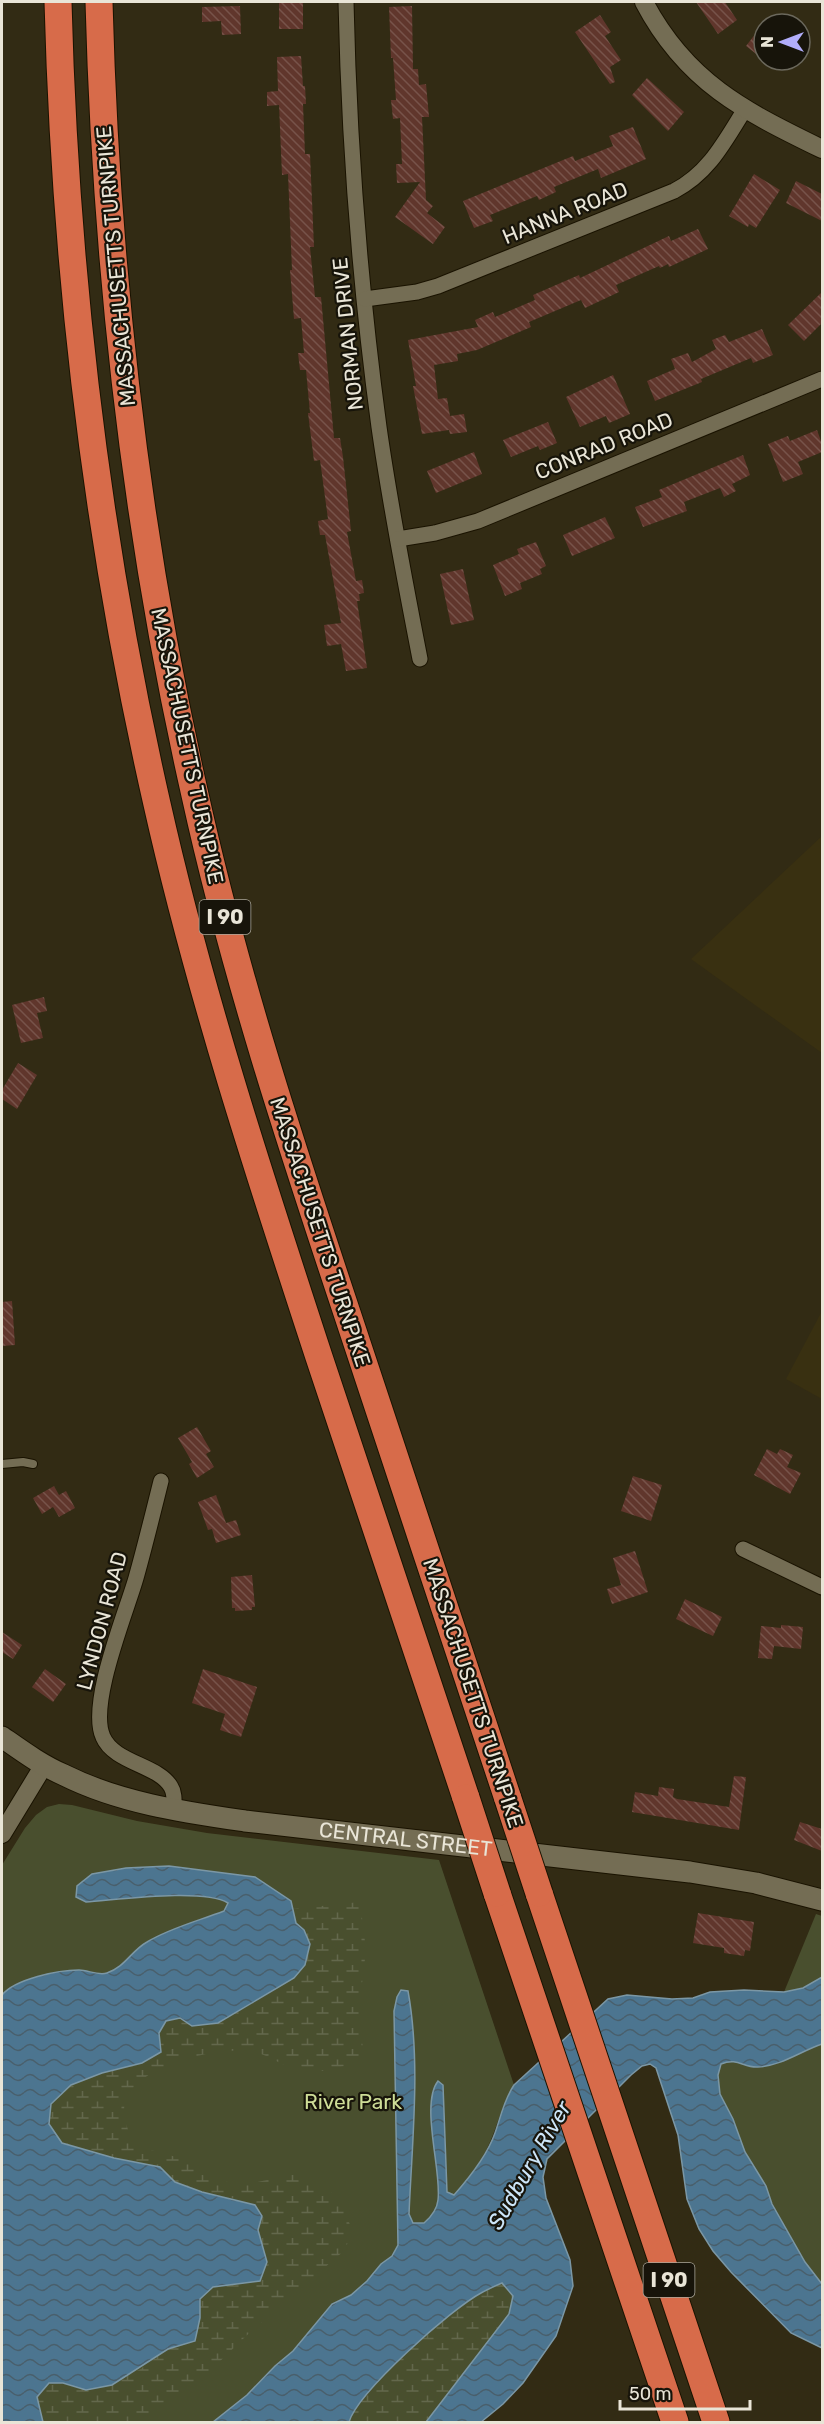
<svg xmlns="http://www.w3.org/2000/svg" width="824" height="2424" font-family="Rubik,sans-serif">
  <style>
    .built { fill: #393011 }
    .green { fill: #494f2e }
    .wetland { fill: url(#wetland-marsh) }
    .water { fill: url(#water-waves); stroke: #7b97a5; stroke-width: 1.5 }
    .building { fill: url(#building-back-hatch) }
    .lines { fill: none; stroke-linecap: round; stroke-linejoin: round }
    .service-casing { stroke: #1a1300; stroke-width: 10 }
    .minor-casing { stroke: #1a1300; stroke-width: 17 }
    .tertiary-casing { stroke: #1a1300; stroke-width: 20 }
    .secondary-casing { stroke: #1a1300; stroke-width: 23 }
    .motorway-casing { stroke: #1a1300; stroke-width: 29 }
    .service { stroke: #746d54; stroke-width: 8 }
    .minor { stroke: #746d54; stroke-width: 15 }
    .tertiary { stroke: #746d54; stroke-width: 18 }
    .secondary { stroke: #746d54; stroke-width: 21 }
    .motorway { stroke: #d76b4a; stroke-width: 27 }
    .motorway-bridge-casing { stroke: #1a1300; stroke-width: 29; stroke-linecap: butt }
    .motorway-bridge { stroke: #d76b4a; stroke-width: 27 }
    .labels { text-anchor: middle; stroke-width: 4.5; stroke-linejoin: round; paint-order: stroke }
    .shield { fill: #17140a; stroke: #aaa69a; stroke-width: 1.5 }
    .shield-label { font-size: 20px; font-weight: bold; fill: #e9e5d7 }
    .street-label { font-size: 21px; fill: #e9e5d7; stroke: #17140a }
    .park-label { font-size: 21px; fill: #cedd97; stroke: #17140a }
    .water-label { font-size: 22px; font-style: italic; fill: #cde6f9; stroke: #17140a }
  </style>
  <defs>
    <pattern id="wetland-marsh" width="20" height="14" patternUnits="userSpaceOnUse" patternTransform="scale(1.5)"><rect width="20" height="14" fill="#494f2e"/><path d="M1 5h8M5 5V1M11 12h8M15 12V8" fill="none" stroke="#63684c"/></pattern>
    <pattern id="water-waves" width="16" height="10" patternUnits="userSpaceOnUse" patternTransform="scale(1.5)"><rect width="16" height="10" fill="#4c7590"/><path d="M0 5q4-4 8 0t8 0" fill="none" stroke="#495f6c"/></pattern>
    <pattern id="building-back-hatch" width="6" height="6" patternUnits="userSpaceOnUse" patternTransform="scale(1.5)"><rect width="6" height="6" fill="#60362c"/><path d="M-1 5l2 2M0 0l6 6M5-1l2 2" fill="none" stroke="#77534a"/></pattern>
  </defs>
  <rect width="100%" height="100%" fill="#322b14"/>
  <g class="built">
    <path d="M822,836V1053L691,959Z"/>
    <path d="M822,1311V1399L786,1379Z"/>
  </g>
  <g class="green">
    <path d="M59,1804L72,1805L137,1821L207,1833L439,1860L514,2085C499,2108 496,2137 480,2161C458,2197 422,2225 392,2256L381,2264L367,2281L351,2295L332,2304L293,2351L275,2366L247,2395L213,2422H43L49,2124L275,1990L255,1877L86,1902C118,1900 202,1888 228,1903L224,1911C198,1921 170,1928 147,1942C131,1951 125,1967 107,1973C98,1976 89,1970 79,1970C60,1971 14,1981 2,1995V1865L25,1828L36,1815L47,1807Z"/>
    <path d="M816,1914L822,1916V1977L803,1988L784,1992Z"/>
    <path d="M822,2044V2284L805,2262L772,2204L766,2186L745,2152L733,2119L720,2094L718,2075L721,2064C738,2057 743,2068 758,2067C781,2066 801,2050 822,2044Z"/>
  </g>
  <g class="wetland">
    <path d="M360,1902L366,1950L359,2009L364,2060C344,2066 322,2074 301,2071C286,2069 267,2053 250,2051C216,2047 135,2065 125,2103C121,2119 129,2133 137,2146L183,2159L207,2178L243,2185L295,2174L324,2185L343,2204L351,2228L346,2249L246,2336L179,2401L145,2422H43L37,2397L49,2383H63L86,2390L139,2370L168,2349L195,2341L200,2318V2299L213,2287L260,2281L267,2262L258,2230L262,2216L241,2200L202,2192L175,2182L160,2167L114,2158L62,2143L49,2124L51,2104L71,2085L102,2073L142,2063L166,2021L180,2018L218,2023L275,1990L304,1930L296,1923L293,1909Z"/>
    <path d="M503,2283L514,2296L509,2314L426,2422H349C358,2392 452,2309 481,2293C488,2289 495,2286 503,2283Z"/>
  </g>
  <g class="water">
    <path d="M169,1866L255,1877L291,1901L296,1923L304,1930L310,1944L305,1965L294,1978L218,2023L192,2026L180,2018L166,2021L159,2033L161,2052L142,2063L102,2073L71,2085L51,2104L49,2124L62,2143L114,2158L160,2167L175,2182L202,2192L255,2205L262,2216L258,2230L267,2262L260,2281L213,2287L200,2299V2318L195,2341L168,2349L112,2385L86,2390L63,2383H49L37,2397L43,2422H2V1995C15,1979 58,1970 79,1970C88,1970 98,1976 107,1973C125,1967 131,1951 147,1942C170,1928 198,1921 224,1911L228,1903C203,1888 117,1900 86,1902L76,1897L77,1886L92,1874L126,1868Z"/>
    <path d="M822,1977V2044C801,2051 781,2066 758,2067C743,2068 738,2057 721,2064L718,2075L720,2094L733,2119L745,2152L766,2186L772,2204L805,2262L822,2284V2348L791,2333L731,2272L713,2251L699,2229L687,2199L678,2135L656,2068L650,2064L642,2066L631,2075L547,2159L543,2177L546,2198L570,2260L573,2286L556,2336L523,2383L503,2404L481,2422H426L509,2314L513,2296L502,2283C495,2286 488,2289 481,2293C451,2309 358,2392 349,2422H213L247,2395L275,2366L293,2351L332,2304L351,2295L367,2281L381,2264L392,2256L398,2245L394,2011L397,1997L401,1990L408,1991C421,2062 412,2142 409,2214L413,2223H424C431,2217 437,2210 438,2200C442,2172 420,2104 438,2081L443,2085L447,2192L454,2195C470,2177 487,2156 495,2133C501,2116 504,2100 514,2085L608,1999L627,1995L672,1999L693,1998L710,1992L744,1990L784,1992L803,1988Z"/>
  </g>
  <g class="building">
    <rect x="279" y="2" width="24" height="27"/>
    <path d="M696,2H725L737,20L718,34Z"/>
    <path d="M240,6L241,34L222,35L221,21L202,22V7Z"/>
    <path d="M412,6L413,69H418L419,85L426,84L429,117H422L426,200L433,206L427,213L445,227L433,244L395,217L420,182L397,183L396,164H402L400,118L393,119L391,100H396L393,58H391L389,7Z"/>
    <path d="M600,15L611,32L605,36L621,60L610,67L615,82L610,84L575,32Z"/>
    <path d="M756,33L764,38V60L746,46Z"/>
    <path d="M301,56L303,86H305L306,104H303L305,154H310L314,247H310L315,297H321L334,438H340L343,457L351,531L347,532L356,581L362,580L364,593L359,594L360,601H357L367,668L346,671L341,644L327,646L324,625L341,623L325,535H320L318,521L328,519L320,460L314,461L308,413H310L306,370H300L298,353H304L301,318L294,319L290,270H292L288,174L282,175L279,105L267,106V92L278,91L277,57Z"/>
    <path d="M647,78L684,112L668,131L632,95Z"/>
    <path d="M633,127L646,159L601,178L598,169L554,187L556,192L539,200L537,196L490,215L493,221L474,228L463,201L573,156L575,161L613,146L609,136Z"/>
    <path d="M754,174L780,190L756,228L749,224L748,227L729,216Z"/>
    <path d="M796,181L822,194V221L786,203Z"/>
    <path d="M698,229L708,249L669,267L668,264L660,268L659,266L616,285L619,292L585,308L581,300L529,322L531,327L477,350L457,354L458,361L434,365L438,399L447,398L450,416L464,414L467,432L450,434L449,430L422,434L413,386H416L408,340L478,327L475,320L493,312L495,317L535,300L533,295L579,275L580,278L669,236L671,241Z"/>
    <path d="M822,292V323L804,341L788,325Z"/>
    <path d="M762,329L773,355L753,363L751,358L701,379L702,382L655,401L647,381L675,369L671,359L688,353L692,362L716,349L712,340L725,335L729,342Z"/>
    <path d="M613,375L630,414L609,423L606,416L580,427L566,397Z"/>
    <path d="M548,422L557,443L540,450L538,446L511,457L503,440Z"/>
    <path d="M817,430L822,444V452L798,462L803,474L783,482L768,444L788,436L790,441Z"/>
    <path d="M474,452L482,474L436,493L427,471Z"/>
    <path d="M743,455L750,475L732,484L736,491L724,497L720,488L684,502L687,511L643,527L635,507L662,497L659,490Z"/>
    <path d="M605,517L615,538L572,556L563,535Z"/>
    <path d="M536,542L546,566L540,569L542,574L520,583L522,589L505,596L493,565L519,554L517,549Z"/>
    <path d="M463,569L474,620L451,625L440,574Z"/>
    <path d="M44,997L47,1011L37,1013L43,1038L21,1043L12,1005Z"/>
    <path d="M18,1063L37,1075L17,1109L2,1099V1090Z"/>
    <path d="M12,1301L15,1345L2,1346V1302Z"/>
    <path d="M197,1427L211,1451L206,1454L214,1467L197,1478L189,1464L192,1462L178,1438Z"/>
    <path d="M767,1449L777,1454L780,1449L793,1455L787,1467L801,1473L790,1494L754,1475Z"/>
    <path d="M633,1476L662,1485L651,1521L621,1511Z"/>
    <path d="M54,1486L59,1495L66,1491L75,1508L59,1517L53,1507L42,1514L33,1498Z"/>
    <path d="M216,1495L226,1523L236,1520L241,1535L216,1543L212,1529L208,1530L198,1502Z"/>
    <path d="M635,1551L648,1592L612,1604L607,1589L621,1585L613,1558Z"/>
    <path d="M252,1575L255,1607H252V1610L235,1611V1608H232L231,1577Z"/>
    <path d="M685,1599L722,1617L713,1636L676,1619Z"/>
    <path d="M781,1625L803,1627L801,1649L774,1646L772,1659L758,1658L761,1626L781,1628Z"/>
    <path d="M2,1632L22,1645L13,1659L2,1652Z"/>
    <path d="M45,1669L66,1684L53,1702L32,1687Z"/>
    <path d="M203,1669L257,1687L241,1737L220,1730L225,1714L192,1703Z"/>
    <path d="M734,1776L746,1777L739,1830L632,1812L635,1792L658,1796L659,1787L674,1789L673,1797L677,1799L729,1807Z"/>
    <path d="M800,1822L822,1829V1851L794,1840Z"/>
    <path d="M698,1913L754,1922L750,1951L745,1950L744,1956L724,1953V1948L693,1943Z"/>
  </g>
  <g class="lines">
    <defs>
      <path id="service" d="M2,1464L23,1462L33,1464"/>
      <g id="minor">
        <path d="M346,2C349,144 360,286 379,427C390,505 405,582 420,659"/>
        <path d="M365,299L417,292L438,286L674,191C709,173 725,141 745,109"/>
        <path d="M398,539L435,533L478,521L822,379"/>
        <path d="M161,1481C153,1513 145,1546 136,1578C126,1613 88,1704 103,1737C114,1763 159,1765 171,1787C175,1793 174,1802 174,1809"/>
        <path d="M743,1549L822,1587"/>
      </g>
      <g id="tertiary">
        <path d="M644,2C686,82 744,111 822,149"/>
        <path d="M2,1834L44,1765"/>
      </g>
      <g id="secondary">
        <path id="s1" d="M2,1737C22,1751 41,1765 64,1775C120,1803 184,1812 245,1821L690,1872L756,1883L822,1900"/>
      </g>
      <g id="motorway">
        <path d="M58,2C65,271 97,541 157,804C199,991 259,1174 319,1357C368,1504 417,1651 466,1798"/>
        <path d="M99,2C106,268 136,535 195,795C234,972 290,1142 347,1313C401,1475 454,1637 508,1799"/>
        <path d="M497,1893L675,2422"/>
        <path d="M539,1893L716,2422"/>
      </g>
    </defs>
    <use href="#service" class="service-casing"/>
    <use href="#minor" class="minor-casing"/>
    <use href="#tertiary" class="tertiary-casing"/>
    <use href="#secondary" class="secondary-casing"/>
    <use href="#motorway" class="motorway-casing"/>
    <use href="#service" class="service"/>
    <use href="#minor" class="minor"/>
    <use href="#tertiary" class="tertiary"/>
    <use href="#secondary" class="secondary"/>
    <use href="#motorway" class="motorway"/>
    <defs>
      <g id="motorway-bridge">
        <path d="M466,1798L497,1893"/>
        <path d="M508,1799L539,1893"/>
      </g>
    </defs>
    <use href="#motorway-bridge" class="motorway-bridge-casing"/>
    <use href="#motorway-bridge" class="motorway-bridge"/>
  </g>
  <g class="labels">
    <g class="shield">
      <rect x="199.5" y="900" width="51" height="34" rx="4.5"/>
      <rect x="643.5" y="2263" width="51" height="34" rx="4.5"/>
    </g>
    <g class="shield-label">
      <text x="225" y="924">I 90</text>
      <text x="669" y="2287">I 90</text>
    </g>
    <g class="street-label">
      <text transform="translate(565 213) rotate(-22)" y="7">HANNA ROAD</text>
      <text transform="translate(116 266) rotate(-95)" y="7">MASSACHUSETTS TURNPIKE</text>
      <text transform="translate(348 334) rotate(-96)" y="7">NORMAN DRIVE</text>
      <text transform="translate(604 446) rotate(-22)" y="7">CONRAD ROAD</text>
      <text transform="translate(187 746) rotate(78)" y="7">MASSACHUSETTS TURNPIKE</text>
      <text transform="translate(320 1232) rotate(72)" y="7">MASSACHUSETTS TURNPIKE</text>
      <text transform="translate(102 1621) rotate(-75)" y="7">LYNDON ROAD</text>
      <text transform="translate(473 1693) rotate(72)" y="7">MASSACHUSETTS TURNPIKE</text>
      <text dy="7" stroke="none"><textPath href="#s1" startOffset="422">CENTRAL STREET</textPath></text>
    </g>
    <g class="park-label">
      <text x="353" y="2109">River Park</text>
    </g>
    <g class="water-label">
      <text transform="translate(529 2165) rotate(-60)" y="8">Sudbury River</text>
    </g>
  </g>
  <rect width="824" height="2424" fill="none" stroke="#e9e5d7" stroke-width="6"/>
  <g transform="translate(782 42) rotate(270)"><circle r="28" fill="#17140a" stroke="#6b685c" stroke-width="1.5"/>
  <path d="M0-4.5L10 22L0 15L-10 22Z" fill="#b1adfa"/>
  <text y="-9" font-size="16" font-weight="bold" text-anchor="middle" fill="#e9e5d7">N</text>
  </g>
  <path d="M620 2400v9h130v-9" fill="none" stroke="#e9e5d7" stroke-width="3"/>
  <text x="629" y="2400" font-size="18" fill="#e9e5d7" stroke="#17140a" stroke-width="4.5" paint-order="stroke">50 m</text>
</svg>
